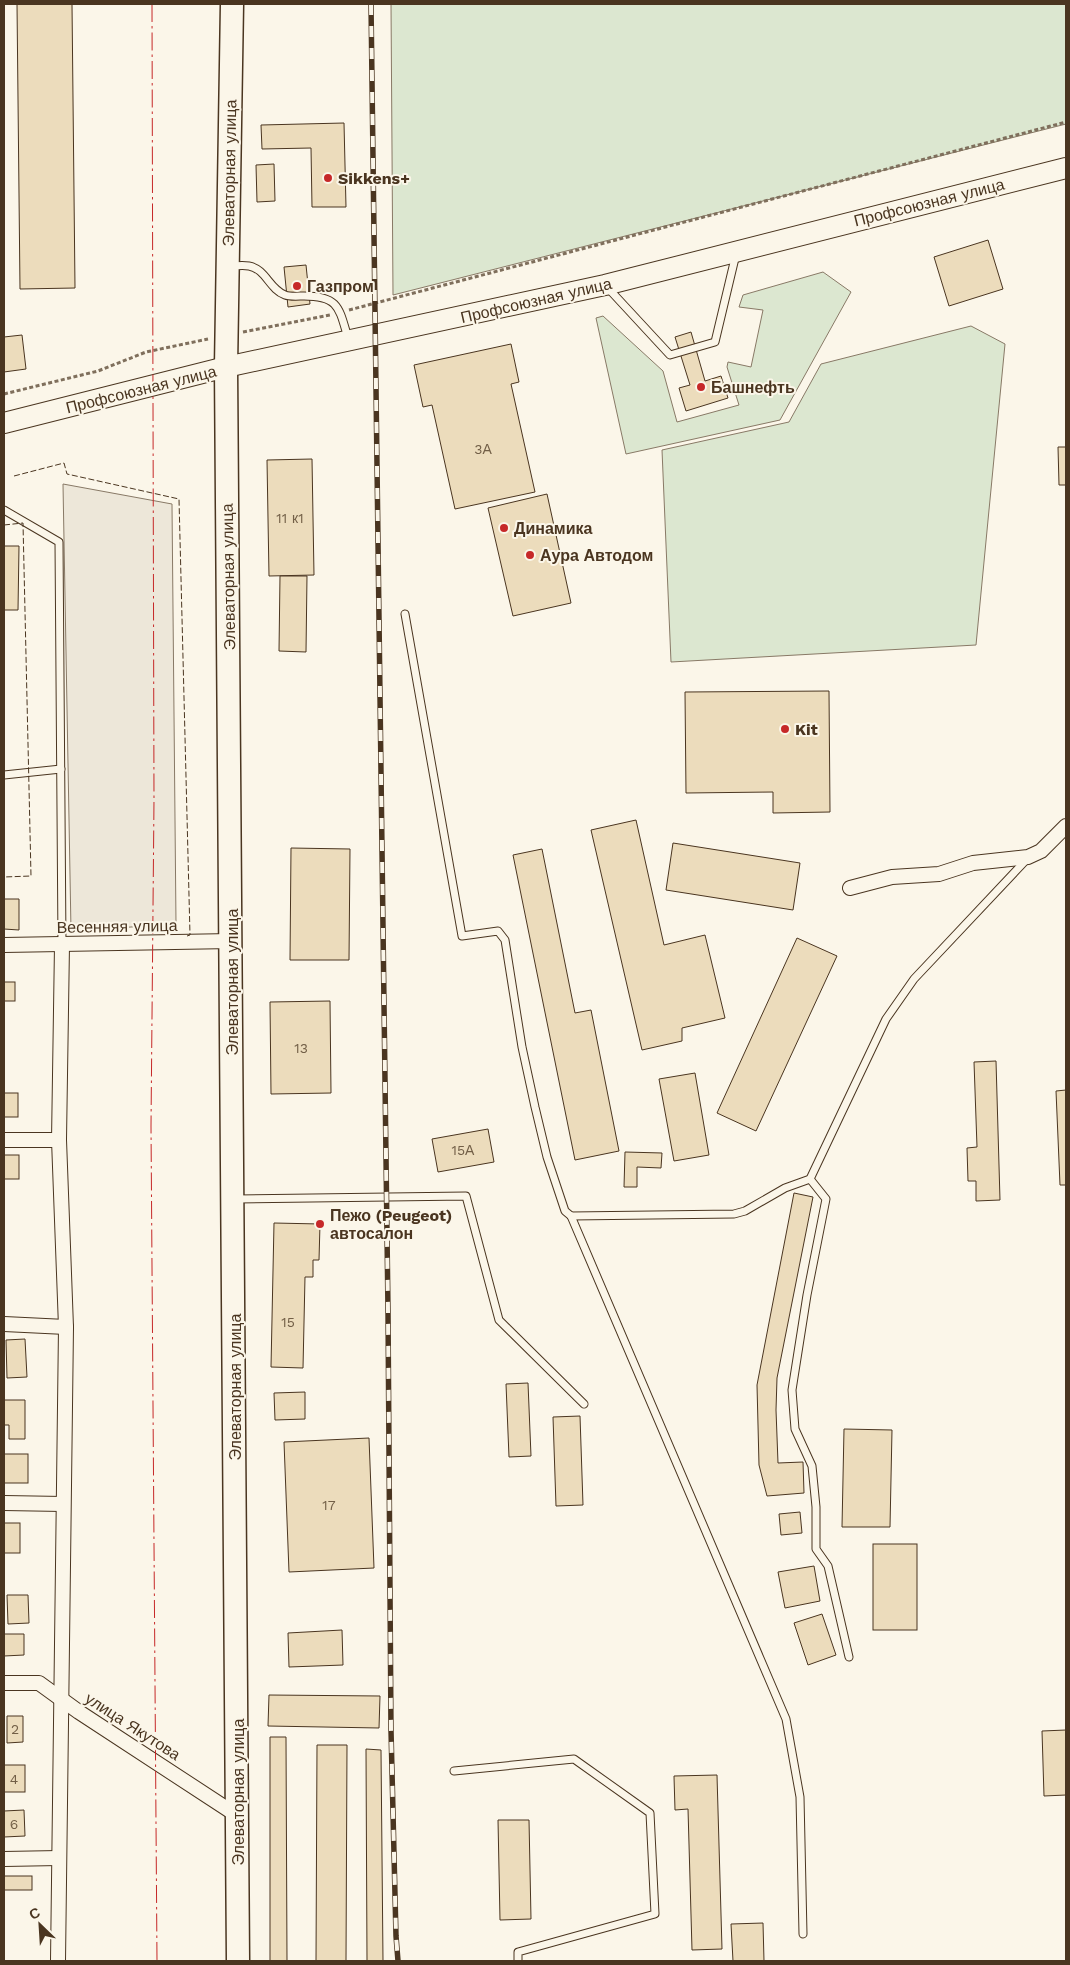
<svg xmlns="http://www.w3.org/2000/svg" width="1070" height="1965" font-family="'Work Sans',sans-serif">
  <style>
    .green { fill: #dce7d0; stroke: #887966 }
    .parking { fill: #ede7d9; stroke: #887966 }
    .building { fill: #ecdcbc; stroke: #4a3520 }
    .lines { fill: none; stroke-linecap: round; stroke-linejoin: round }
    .lane-casing { stroke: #4a3520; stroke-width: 9 }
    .street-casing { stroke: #4a3520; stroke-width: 16 }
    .secondary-casing { stroke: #4a3520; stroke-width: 22 }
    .primary-casing { stroke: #4a3520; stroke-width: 25 }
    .path { stroke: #7f6f5c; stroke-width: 3; stroke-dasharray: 4 2.5; stroke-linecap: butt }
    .lane { stroke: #fbf6e9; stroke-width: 7 }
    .street { stroke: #fbf6e9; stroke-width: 14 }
    .secondary { stroke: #fbf6e9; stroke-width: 20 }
    .primary { stroke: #fbf6e9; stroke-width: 22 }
    .rail-casing { stroke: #4a3520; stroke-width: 5.5 }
    .rail { stroke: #fbf6e9; stroke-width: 4; stroke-dasharray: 11; stroke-linecap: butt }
    .fence { stroke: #4a3520; stroke-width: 1; stroke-dasharray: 6 2.5; stroke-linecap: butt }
    .power { stroke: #c62828; stroke-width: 1; stroke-dasharray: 18 4 2.5 4; stroke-linecap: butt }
    .poi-dot { fill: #c62828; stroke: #fbf6e9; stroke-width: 2 }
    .labels { text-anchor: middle; stroke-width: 4; stroke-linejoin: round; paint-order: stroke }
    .number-label { font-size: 14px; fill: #725f47 }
    .street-label { font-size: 16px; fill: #4a3520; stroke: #fbf6e9 }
    .poi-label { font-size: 16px; font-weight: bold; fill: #4a3520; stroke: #fbf6e9; text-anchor: start }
  </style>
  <rect width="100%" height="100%" fill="#fbf6e9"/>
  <g class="green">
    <path d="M391,4H1066V124L393,295Z"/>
    <path d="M823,272L851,292L780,420L626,454L596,318L603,316L663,371L677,422L739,405L727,367L728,362L751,367L763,310L739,307L743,295Z"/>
    <path d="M971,326L1005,344L976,645L671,662L662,450L789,422L821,364Z"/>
  </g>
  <path class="parking" d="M63,484L172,504L176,924L71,931Z"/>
  <g class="building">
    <path d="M17,4H72L75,288L20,289Z"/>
    <path d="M344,123L346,207H312L311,148L262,149L261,125Z"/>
    <path d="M274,164L275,201L257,202L256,165Z"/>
    <path d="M988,240L1003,289L949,306L934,257Z"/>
    <path d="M306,265L310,304L288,307L284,267Z"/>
    <path d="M691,332L705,381L721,376L728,398L686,411L679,388L690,385L675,337Z"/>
    <path d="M22,335L26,369L4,372V337Z"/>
    <path d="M511,344L519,382L511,384L535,492L455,509L432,405L423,407L414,365Z"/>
    <path d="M1058,447H1066V485H1059Z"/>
    <path d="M312,459L314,575L269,576L267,460Z"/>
    <path d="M547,494L571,603L513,616L488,508Z"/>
    <path d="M4,546H19L18,610H4Z"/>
    <path d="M280,576H307L306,652L279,651Z"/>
    <path d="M829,691L830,812L773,813V792L686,793L685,692Z"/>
    <path d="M636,820L664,945L705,935L725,1018L682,1028V1041L642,1050L591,830Z"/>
    <path d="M673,843L800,863L793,910L666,890Z"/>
    <path d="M291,848L350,849L349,960H290Z"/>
    <path d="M542,849L575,1013L591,1010L619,1151L575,1160L513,855Z"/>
    <path d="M4,899H19V930L4,929Z"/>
    <path d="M797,938L837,956L756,1131L717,1113Z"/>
    <rect x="4" y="982" width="11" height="19"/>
    <path d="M330,1001L331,1093L271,1094L270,1002Z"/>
    <path d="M996,1061L1000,1200L976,1201V1181H968L967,1148L977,1147L974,1062Z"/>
    <path d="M695,1073L709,1155L674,1161L659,1079Z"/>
    <path d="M1066,1090V1185H1060L1056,1091Z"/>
    <rect x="4" y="1093" width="14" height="24"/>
    <path d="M488,1129L494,1162L438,1172L432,1139Z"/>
    <path d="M625,1152L662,1153L661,1168L637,1167V1187H624Z"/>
    <rect x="4" y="1155" width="15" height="24"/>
    <path d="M794,1193L813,1197L777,1378L776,1410L778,1463L803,1462L804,1493L767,1496L759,1465L757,1385Z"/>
    <path d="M274,1223L320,1224L319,1260H313V1277H305L303,1368L271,1367Z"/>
    <path d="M25,1339L27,1377L7,1378L6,1340Z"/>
    <path d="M528,1383L531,1456L509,1457L506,1384Z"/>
    <path d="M305,1392V1419L275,1420L274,1393Z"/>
    <path d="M4,1400H25V1439H9V1425H4Z"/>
    <path d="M580,1416L583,1505L556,1506L553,1417Z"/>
    <path d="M844,1429L892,1430L890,1527H842Z"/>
    <path d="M369,1438L374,1568L289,1572L284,1442Z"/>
    <rect x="4" y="1454" width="24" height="29"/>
    <path d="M800,1512L802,1533L781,1535L779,1514Z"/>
    <rect x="4" y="1523" width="16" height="30"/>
    <rect x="873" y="1544" width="44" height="86"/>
    <path d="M814,1566L820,1601L785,1608L778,1572Z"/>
    <path d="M7,1595H28L29,1623L8,1624Z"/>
    <path d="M822,1614L836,1655L808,1665L794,1623Z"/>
    <path d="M342,1630L343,1665L289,1667L288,1633Z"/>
    <path d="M4,1634H24V1655L4,1656Z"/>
    <path d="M269,1695L380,1696L379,1728L268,1726Z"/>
    <path d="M7,1716H23V1742L7,1743Z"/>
    <path d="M1066,1730V1795L1044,1796L1042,1731Z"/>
    <path d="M270,1737H286L287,1961H270Z"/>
    <path d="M317,1745H347L346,1961H316Z"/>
    <path d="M366,1749L381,1750L383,1961H367Z"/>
    <rect x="4" y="1765" width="21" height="27"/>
    <path d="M717,1775L722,1949L692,1950L688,1809L675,1810L674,1776Z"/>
    <path d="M24,1810L25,1836L4,1837V1811Z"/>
    <path d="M498,1820H529L531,1919L500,1920Z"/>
    <rect x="4" y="1876" width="28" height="14"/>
    <path d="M763,1923L764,1961H733L731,1924Z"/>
  </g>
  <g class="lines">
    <defs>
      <g id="lane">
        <path d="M229,266C236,266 243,265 249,266C266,269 269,289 285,295C290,297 299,296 304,296C339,296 339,308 348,338"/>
        <path d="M607,287L670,355L715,342L736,254"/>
        <path d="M4,510L59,542L62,945"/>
        <path d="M405,614L462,936L498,931L505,940L522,1047L535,1107L547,1157L565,1211L571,1216L734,1214L745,1211L785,1188L810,1179L886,1019L914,979L1028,858"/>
        <path d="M4,775L61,769"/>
        <path d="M810,1179L826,1199L807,1295L792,1390L795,1429L812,1466L816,1507V1549L828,1566L849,1657"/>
        <path d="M236,1199L466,1196L499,1320L584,1404"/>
        <path d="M571,1216L786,1719L800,1797L803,1934"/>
        <path d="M454,1771L574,1759L650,1813L655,1914L518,1952V1961"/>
      </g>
      <g id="street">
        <path d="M850,888L892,877L939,874L973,863L1028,857L1041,851L1066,826"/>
        <path d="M4,945L232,941"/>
        <path d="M4,1140H59"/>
        <path d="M4,1324L66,1327"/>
        <path d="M4,1503L63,1504"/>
        <path d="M4,1683H39L79,1712L238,1816"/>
        <path d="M4,1859L59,1858"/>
        <path d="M58,1961L66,1327L59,1140L62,945"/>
      </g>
      <path id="secondary" d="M4,423L226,367L605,285L1066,168"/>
      <path id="primary" d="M232,4L226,367L238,1961"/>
    </defs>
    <use href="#lane" class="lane-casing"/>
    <use href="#street" class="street-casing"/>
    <use href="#secondary" class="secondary-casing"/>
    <use href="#primary" class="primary-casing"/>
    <g class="path">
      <path d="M349,310L1066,122"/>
      <path d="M243,332L330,315"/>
      <path d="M4,394L98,371L146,352L208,339"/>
    </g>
    <use href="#lane" class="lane"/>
    <use href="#street" class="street"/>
    <use href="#secondary" class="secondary"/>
    <use href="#primary" class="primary"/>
    <defs>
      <path id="rail" d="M371,4L388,1311L391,1730L396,1936L398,1961"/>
    </defs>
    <use href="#rail" class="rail-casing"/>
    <use href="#rail" class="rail"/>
    <g class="fence">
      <path d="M14,476L64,463L67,474L179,499L190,935L187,936"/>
      <path d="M4,525L23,523L31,876L4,877"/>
    </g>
    <path class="power" d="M152,4L154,800L151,1126L157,1961"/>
  </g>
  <g class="poi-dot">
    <circle cx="328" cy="178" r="5"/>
    <circle cx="297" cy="286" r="5"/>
    <circle cx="701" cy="387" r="5"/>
    <circle cx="504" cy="528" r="5"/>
    <circle cx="530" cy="555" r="5"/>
    <circle cx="785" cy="729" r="5"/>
    <circle cx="320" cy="1224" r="5"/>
  </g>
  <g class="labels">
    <g class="number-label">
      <text x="483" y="454">3А</text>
      <text x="290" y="523">11 к1</text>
      <text x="301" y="1053">13</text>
      <text x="463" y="1155">15А</text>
      <text x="288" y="1327">15</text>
      <text x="329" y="1510">17</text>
      <text x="15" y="1734">2</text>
      <text x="14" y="1784">4</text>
      <text x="14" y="1829">6</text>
    </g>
    <g class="street-label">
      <text transform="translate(229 173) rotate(-89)" y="6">Элеваторная улица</text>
      <text transform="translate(929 202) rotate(-14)" y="6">Профсоюзная улица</text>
      <text transform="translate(536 300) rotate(-13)" y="6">Профсоюзная улица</text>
      <text transform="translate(141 389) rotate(-14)" y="6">Профсоюзная улица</text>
      <text transform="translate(228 577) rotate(-91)" y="6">Элеваторная улица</text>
      <text transform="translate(117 926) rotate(-1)" y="6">Весенняя улица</text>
      <text transform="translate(232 982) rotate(-90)" y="6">Элеваторная улица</text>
      <text transform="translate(235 1387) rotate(-90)" y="6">Элеваторная улица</text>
      <text transform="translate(133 1726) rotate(33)" y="6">улица Якутова</text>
      <text transform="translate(238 1792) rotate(-90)" y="6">Элеваторная улица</text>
    </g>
    <g class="poi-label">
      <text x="338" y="184">Sikkens+</text>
      <text x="307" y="292">Газпром</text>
      <text x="711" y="393">Башнефть</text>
      <text x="514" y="534">Динамика</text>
      <text x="540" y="561">Аура Автодом</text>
      <text x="795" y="735">Kit</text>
      <text x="330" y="1221">Пежо (Peugeot)<tspan x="330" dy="18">автосалон</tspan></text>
    </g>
  </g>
  <rect width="1070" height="1965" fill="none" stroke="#4a3520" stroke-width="10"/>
  <g transform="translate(40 1925) rotate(335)" stroke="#fbf6e9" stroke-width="4" paint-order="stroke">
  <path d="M0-4L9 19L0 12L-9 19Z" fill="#4a3520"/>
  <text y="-8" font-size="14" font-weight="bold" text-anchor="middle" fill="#4a3520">С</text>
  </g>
</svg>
